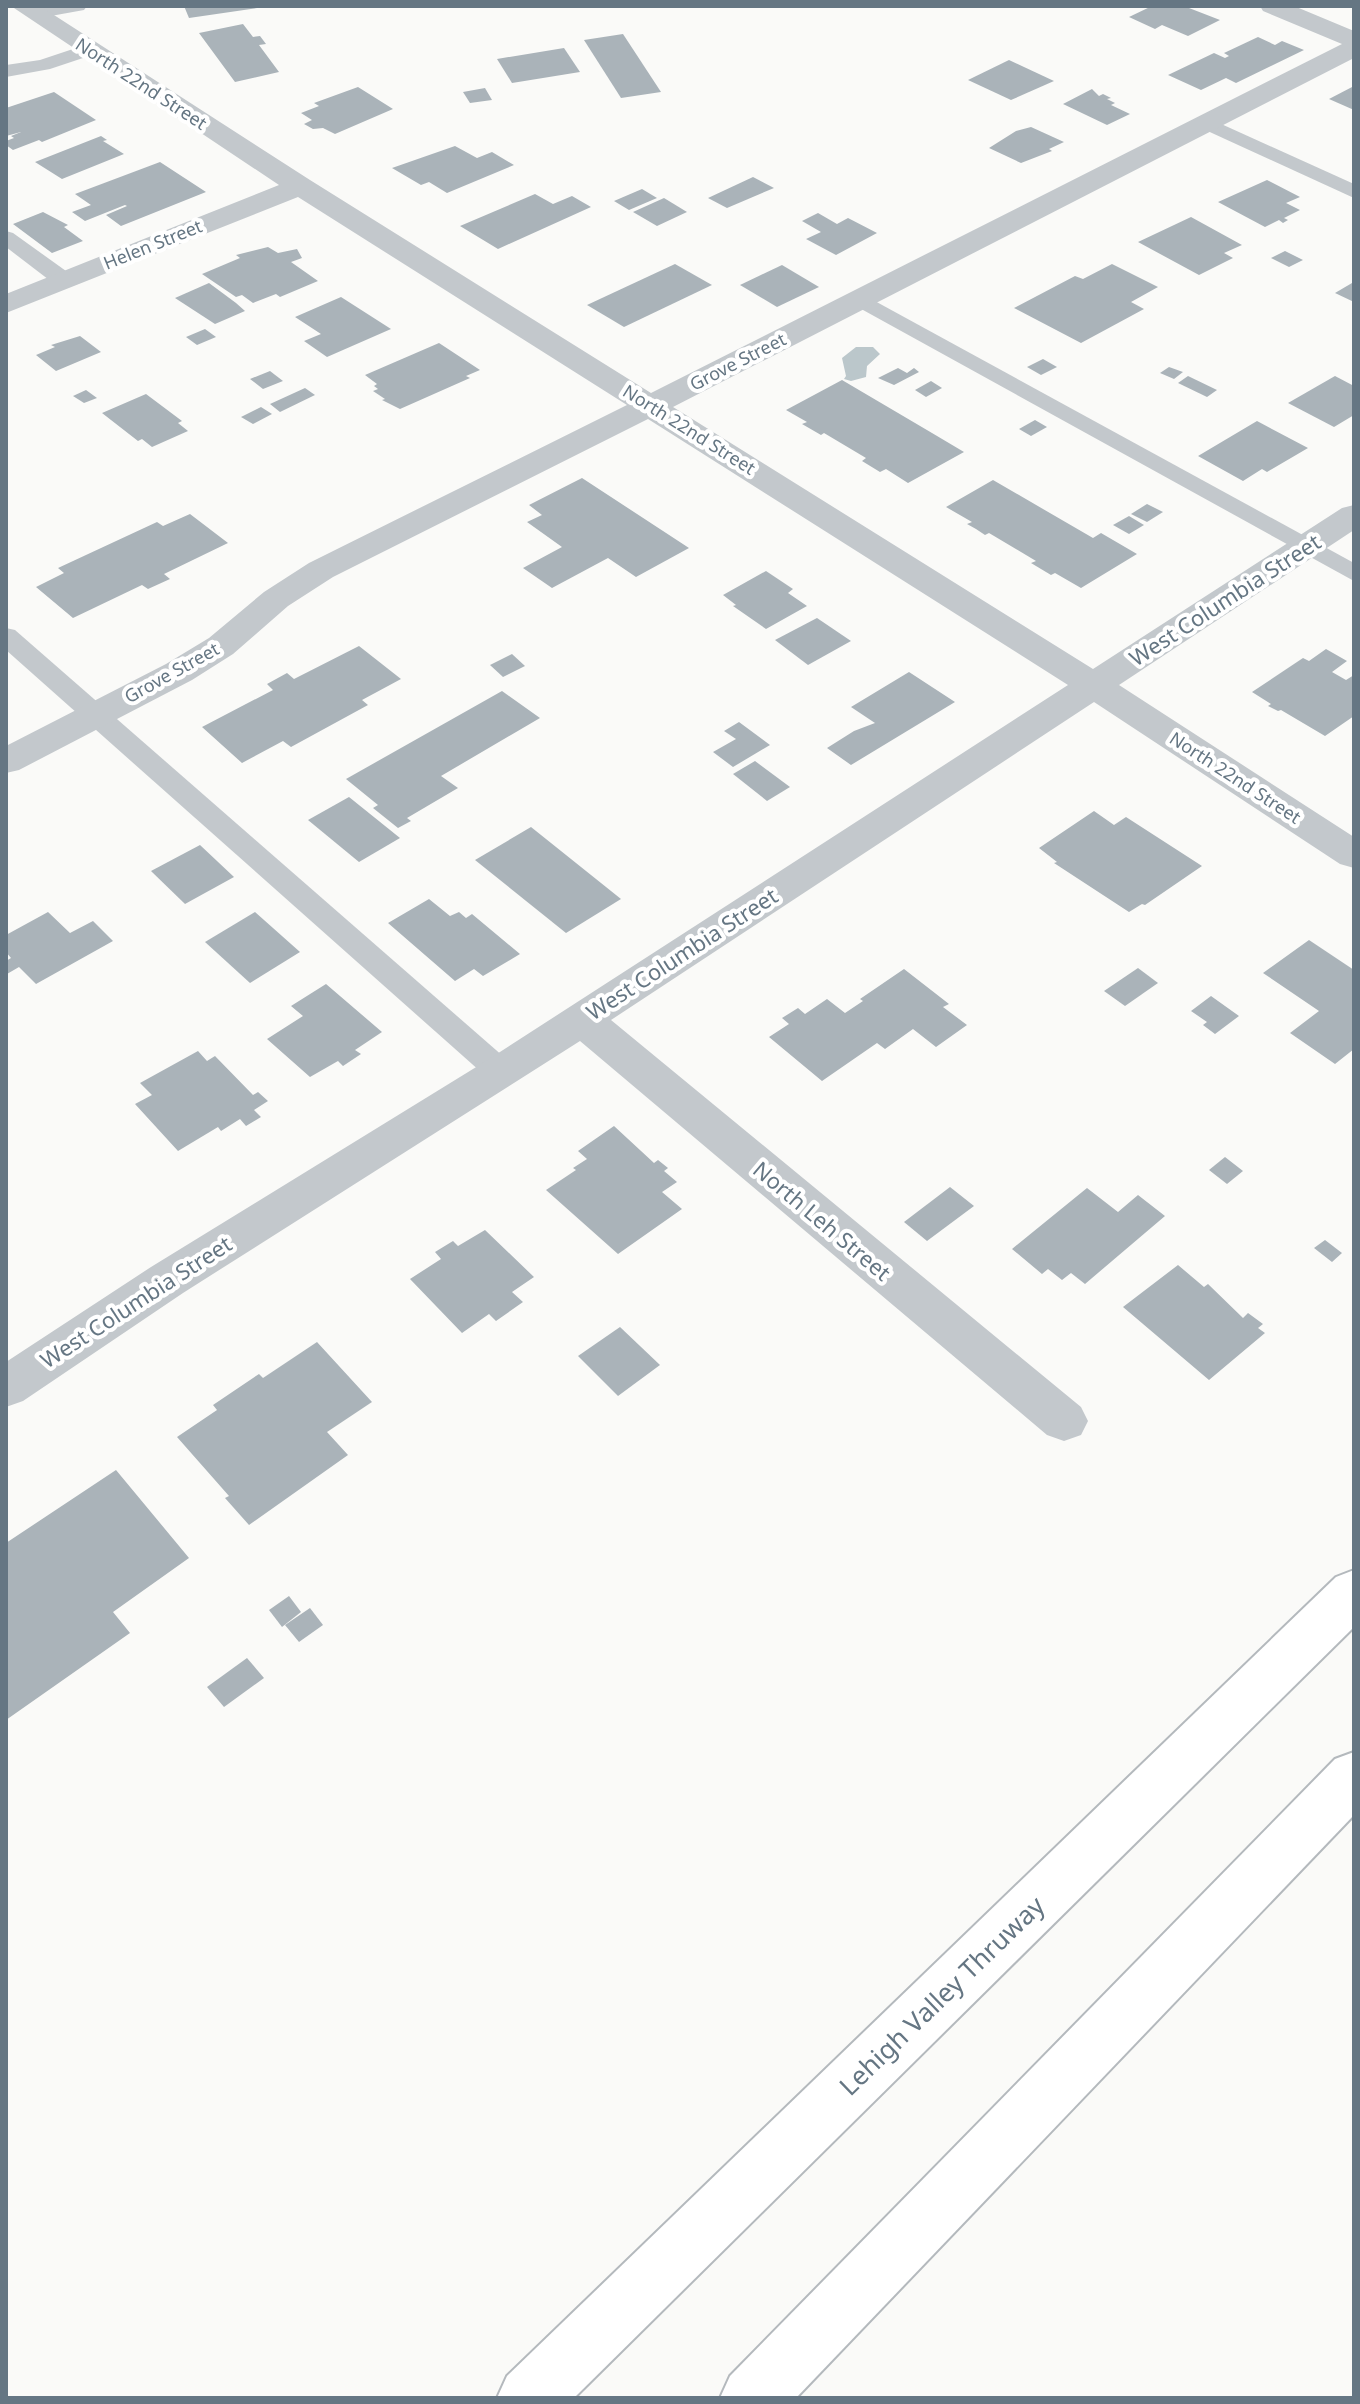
<svg xmlns="http://www.w3.org/2000/svg" width="1360" height="2404" font-family="'Noto Sans',sans-serif">
  <style>
    .water { fill: #bbc7cb }
    .building { fill: #aab3b9 }
    .lines { fill: none; stroke-linecap: round; stroke-linejoin: round }
    .highway-casing { stroke: #b4b9bd; stroke-width: 4 }
    .lane { fill: #c3c8cc; fill-rule: evenodd }
    .street { fill: #c3c8cc; fill-rule: evenodd }
    .highway { fill: #fff; fill-rule: evenodd }
    .labels { text-anchor: middle; stroke-width: 8; stroke-linejoin: round; paint-order: stroke }
    .far-street-label { font-size: 18px; fill: #657683; stroke: #fff }
    .street-label { font-size: 22px; fill: #657683; stroke: #fff }
    .near-street-label { font-size: 26px; fill: #657683; stroke: #fff }
  </style>
  <rect width="100%" height="100%" fill="#fafaf8"/>
  <path class="water" d="M856,347H873L880,354L867,366L866,377L851,381L844,379L846,376L842,358Z"/>
  <g class="building">
    <path d="M184,6H257V8L189,18Z"/>
    <path d="M1152,6L1189,8L1220,20L1188,36L1162,25L1155,29L1129,17Z"/>
    <path d="M243,24L253,37L260,36L266,44L259,45L279,72L235,82L199,33Z"/>
    <path d="M623,34L661,92L621,98L584,40Z"/>
    <path d="M1258,37L1275,45L1282,41L1304,50L1236,83L1226,78L1201,90L1168,75L1214,53L1225,58L1229,56L1224,53Z"/>
    <path d="M564,48L580,72L512,83L497,59Z"/>
    <path d="M1009,60L1054,81L1011,100L968,80Z"/>
    <path d="M1354,86V110L1329,99Z"/>
    <path d="M358,87L393,109L335,134L323,128L313,129L304,124L312,120L301,113L319,106L314,103Z"/>
    <path d="M485,88L492,100L470,103L463,92Z"/>
    <path d="M1092,89L1099,96L1103,94L1111,98L1107,99L1115,103L1111,105L1130,114L1107,125L1063,104Z"/>
    <path d="M54,92L96,120L42,142L39,140L13,150L6,145V141L14,138L11,136L21,132L6,136V108Z"/>
    <path d="M1031,127L1064,142L1049,149L1052,151L1021,163L989,148L1016,131Z"/>
    <path d="M101,136L107,140L103,141L124,154L62,179L35,162Z"/>
    <path d="M455,146L477,158L492,152L514,165L447,193L429,182L421,185L392,168Z"/>
    <path d="M160,162L206,192L121,226L106,215L127,206L125,205L85,221L72,212L91,205L75,194Z"/>
    <path d="M753,177L774,188L727,208L708,198Z"/>
    <path d="M1267,180L1300,197L1286,203L1300,210L1284,218L1288,220L1283,223L1279,220L1265,227L1218,202Z"/>
    <path d="M642,189L657,198L629,210L614,201Z"/>
    <path d="M535,194L553,204L572,196L591,207L498,249L460,226Z"/>
    <path d="M664,198L687,212L657,226L633,212Z"/>
    <path d="M43,212L68,225L64,227L83,241L52,253L13,224Z"/>
    <path d="M818,213L837,224L848,218L877,233L836,255L806,239L821,232L802,221Z"/>
    <path d="M1191,217L1242,245L1224,253L1233,258L1199,275L1138,242Z"/>
    <path d="M268,247L278,253L297,249L302,258L291,262L318,281L280,297L276,294L253,303L242,295L236,297L202,274L240,258L236,255Z"/>
    <path d="M1285,251L1303,260L1289,267L1271,258Z"/>
    <path d="M675,264L712,285L624,327L587,305Z"/>
    <path d="M1112,264L1158,287L1131,302L1144,309L1081,343L1014,308L1075,276L1083,279Z"/>
    <path d="M782,265L819,287L777,307L740,285Z"/>
    <path d="M209,283L236,303L245,311L215,324L175,298Z"/>
    <path d="M1352,283L1354,302L1335,293Z"/>
    <path d="M341,297L391,329L327,357L304,341L321,334L295,317Z"/>
    <path d="M205,329L216,337L197,345L186,337Z"/>
    <path d="M80,336L101,352L56,371L36,355L55,347L51,345Z"/>
    <path d="M439,343L480,370L466,376L470,378L400,409L382,400L385,399L373,391L378,389L374,386L377,384L365,375Z"/>
    <path d="M1043,359L1057,367L1041,375L1027,367Z"/>
    <path d="M1169,367L1183,372L1174,379L1160,373Z"/>
    <path d="M898,368L907,373L914,368L919,372L894,385L878,378Z"/>
    <path d="M270,371L283,381L263,389L250,379Z"/>
    <path d="M1188,376L1217,390L1207,397L1178,383Z"/>
    <path d="M1335,376L1354,386V415L1334,427L1288,403Z"/>
    <path d="M842,380L932,433L964,452L908,483L886,469L880,472L862,461L866,458L824,433L821,435L802,424L807,422L786,410Z"/>
    <path d="M931,381L942,388L926,397L915,390Z"/>
    <path d="M305,388L315,395L280,412L270,404Z"/>
    <path d="M86,390L97,398L84,403L73,396Z"/>
    <path d="M146,394L182,421L178,423L188,431L152,447L142,439L138,441L102,413Z"/>
    <path d="M261,407L272,414L253,424L241,417Z"/>
    <path d="M1035,420L1047,427L1031,436L1019,429Z"/>
    <path d="M1257,421L1308,448L1267,472L1262,469L1243,481L1198,456Z"/>
    <path d="M582,478L689,548L636,577L608,558L552,588L523,568L562,547L527,522L542,515L529,505Z"/>
    <path d="M993,480L1093,538L1101,533L1137,554L1081,588L1055,573L1051,575L1031,563L1036,561L989,533L985,535L976,529L967,524L972,522L946,507Z"/>
    <path d="M1147,504L1163,512L1147,522L1131,514Z"/>
    <path d="M190,514L228,543L164,574L170,579L148,589L142,585L73,618L36,587L64,573L58,568L157,522L163,526Z"/>
    <path d="M1129,516L1144,525L1129,534L1113,525Z"/>
    <path d="M766,571L793,589L788,593L807,606L766,629L733,606L736,605L723,595Z"/>
    <path d="M817,618L851,641L808,665L775,640Z"/>
    <path d="M359,646L401,679L362,700L368,705L291,747L283,741L242,763L202,727L273,690L267,684L287,673L294,679Z"/>
    <path d="M1326,649L1347,661L1332,672L1346,680L1354,675V716L1325,736L1281,710L1278,711L1268,706L1271,704L1252,692L1303,658L1309,661Z"/>
    <path d="M512,654L525,666L503,677L490,665Z"/>
    <path d="M909,672L955,702L851,765L827,748L854,731L875,723L851,707Z"/>
    <path d="M502,691L540,718L441,776L458,788L407,818L411,821L398,828L373,808L378,805L346,779Z"/>
    <path d="M739,722L770,745L733,767L713,752L736,739L724,731Z"/>
    <path d="M755,761L790,787L767,801L733,774Z"/>
    <path d="M349,797L400,838L359,862L308,820Z"/>
    <path d="M1094,811L1114,825L1126,817L1202,866L1145,905L1142,904L1129,912L1054,863L1057,862L1039,848Z"/>
    <path d="M531,827L621,899L566,933L475,860Z"/>
    <path d="M200,845L234,877L185,904L151,871Z"/>
    <path d="M429,899L450,916L459,912L466,918L472,914L520,954L483,976L474,969L455,981L388,923Z"/>
    <path d="M48,912L70,933L93,921L113,941L36,984L19,967L7,974L6,961L11,958L6,952V935Z"/>
    <path d="M255,912L300,952L250,983L205,942Z"/>
    <path d="M1309,940L1354,970V1049L1335,1064L1290,1033L1319,1011L1263,973Z"/>
    <path d="M1138,968L1158,983L1125,1006L1104,991Z"/>
    <path d="M904,969L949,1004L943,1007L967,1025L936,1047L913,1029L885,1049L877,1043L822,1081L769,1037L789,1024L782,1018L798,1008L805,1014L827,999L845,1013L863,1001L860,999Z"/>
    <path d="M326,984L382,1032L355,1050L361,1054L343,1066L338,1061L310,1077L267,1039L303,1016L291,1006Z"/>
    <path d="M1211,996L1239,1016L1215,1034L1203,1025L1207,1022L1191,1011Z"/>
    <path d="M198,1051L207,1061L215,1056L253,1095L258,1092L268,1101L254,1110L261,1117L246,1126L240,1119L221,1131L218,1127L178,1151L135,1104L152,1095L140,1083Z"/>
    <path d="M614,1126L654,1163L658,1160L668,1168L664,1171L677,1182L662,1192L682,1209L618,1254L546,1190L576,1170L573,1168L587,1159L578,1151Z"/>
    <path d="M1225,1157L1243,1171L1227,1184L1209,1170Z"/>
    <path d="M950,1187L974,1206L927,1241L904,1222Z"/>
    <path d="M1087,1188L1118,1212L1138,1195L1165,1216L1085,1284L1071,1273L1062,1280L1048,1269L1042,1274L1012,1249Z"/>
    <path d="M485,1230L534,1277L512,1292L523,1302L496,1321L489,1314L462,1333L410,1279L441,1259L435,1252L453,1241L458,1246Z"/>
    <path d="M1325,1240L1342,1253L1332,1262L1314,1248Z"/>
    <path d="M1178,1265L1204,1287L1208,1284L1243,1318L1248,1313L1263,1324L1258,1328L1265,1333L1209,1380L1123,1307Z"/>
    <path d="M620,1327L660,1365L618,1396L578,1356Z"/>
    <path d="M317,1342L372,1402L327,1432L348,1455L249,1525L225,1498L229,1496L177,1437L217,1410L213,1405L259,1374L263,1378Z"/>
    <path d="M116,1470L189,1558L113,1612L130,1633L6,1720V1543Z"/>
    <path d="M289,1596L301,1612L282,1627L269,1610Z"/>
    <path d="M310,1608L323,1625L299,1642L285,1625Z"/>
    <path d="M247,1658L264,1678L224,1707L207,1687Z"/>
  </g>
  <g class="lines">
    <defs>
      <g id="highway">
        <path d="M1354,1570V1627L574,2398H497L507,2376L1336,1577Z"/>
        <path d="M1354,1752V1815L796,2398H720L730,2376L1335,1759Z"/>
      </g>
    </defs>
    <use href="#highway" class="highway-casing"/>
    <g class="lane">
      <path d="M48,6H87L84,10L34,19L25,14L28,10Z"/>
      <path d="M88,44L97,50L95,54L50,69L6,77V65L40,60Z"/>
      <path d="M1208,118L1354,184V198L1201,128L1198,124Z"/>
      <path d="M6,231L13,233L73,276L76,281L73,286H57L6,247Z"/>
      <path d="M862,294L1354,563V581L854,305L851,300L854,295Z"/>
      <path d="M6,628L15,630L512,1064L516,1072L512,1080L501,1083L490,1080L6,650Z"/>
    </g>
    <path class="street" d="M11,6H40L310,180L651,393L1342,44L1263,11L1260,6H1294L1354,31V58L673,407L1093,669L1342,508L1354,505V530L1119,685L1354,837V868L1340,864L1094,702L611,1020L1081,1407L1088,1421L1081,1435L1064,1441L1047,1435L580,1041L183,1293L23,1401L6,1407V1362L151,1267L486,1061L1068,685L648,419L333,577L288,606L233,654L192,680L19,770L6,773V746L166,664L209,638L264,592L309,563L627,405L298,197L6,313V294L279,185Z"/>
    <use href="#highway" class="highway"/>
  </g>
  <g class="labels">
    <g class="far-street-label">
      <text transform="translate(141 84) rotate(33)" y="6">North 22nd Street</text>
      <text transform="translate(153 245) rotate(-22)" y="6">Helen Street</text>
      <text transform="translate(738 362) rotate(-27)" y="6">Grove Street</text>
      <text transform="translate(689 430) rotate(32)" y="6">North 22nd Street</text>
      <text transform="translate(172 673) rotate(-29)" y="6">Grove Street</text>
      <text transform="translate(1235 778) rotate(33)" y="6">North 22nd Street</text>
    </g>
    <g class="street-label">
      <text transform="translate(1225 600) rotate(-33)" y="8">West Columbia Street</text>
      <text transform="translate(682 954) rotate(-33)" y="8">West Columbia Street</text>
      <text transform="translate(822 1221) rotate(40)" y="8">North Leh Street</text>
      <text transform="translate(136 1302) rotate(-33)" y="8">West Columbia Street</text>
    </g>
    <g class="near-street-label">
      <text transform="translate(942 1996) rotate(-44)" y="9">Lehigh Valley Thruway</text>
    </g>
  </g>
  <rect width="1360" height="2404" fill="none" stroke="#657683" stroke-width="16"/>
</svg>
